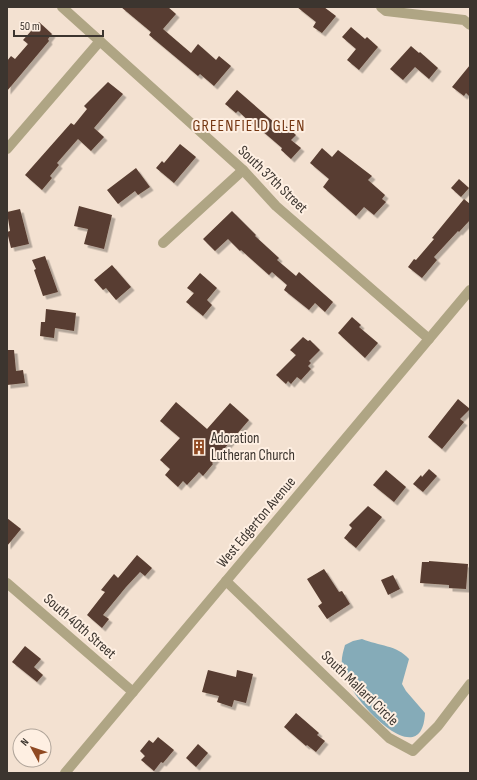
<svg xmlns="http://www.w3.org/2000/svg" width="477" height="780" font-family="'Sofia Sans Condensed',sans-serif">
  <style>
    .water { fill: #85abb8 }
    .building { fill: #593d30; filter: url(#shadow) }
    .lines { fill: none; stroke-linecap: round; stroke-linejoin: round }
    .minor { stroke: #afa584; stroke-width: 10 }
    .tertiary { stroke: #afa584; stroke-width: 10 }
    .labels { text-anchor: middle; stroke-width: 4; stroke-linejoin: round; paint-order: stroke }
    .street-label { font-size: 15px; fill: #3c352f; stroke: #feefe2 }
    .poi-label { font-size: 15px; fill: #3c352f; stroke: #feefe2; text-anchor: start }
    .neighbourhood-label { font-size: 16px; letter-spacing: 1px; fill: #743510; stroke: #feefe2 }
  </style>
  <defs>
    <filter id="shadow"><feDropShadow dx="3.5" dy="3.5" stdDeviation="0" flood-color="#0004"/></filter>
  </defs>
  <rect width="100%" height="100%" fill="#f3e1d1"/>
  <path class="water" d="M362,639C379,646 397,645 409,659L402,684L406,691L425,713C422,779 343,692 342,666C341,659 343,652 345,645L353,641Z"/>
  <g class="building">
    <path d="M121,7H168L176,14L163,29L191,53L198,44L216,60L219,56L231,66L214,86L200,74L198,76L149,35L151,32Z"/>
    <path d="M297,7H324L336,16L322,33L313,27L316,22Z"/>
    <path d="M39,22L52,34L48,39L49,41L7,91V61L11,56L15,59L28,44L23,40Z"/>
    <path d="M351,27L365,39L367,37L378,47L359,70L347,60L356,49L342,37Z"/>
    <path d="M411,46L419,53L420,52L438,68L429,79L415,67L403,80L390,69Z"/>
    <path d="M470,65V97L466,93L464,96L452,87Z"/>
    <path d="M108,82L123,94L94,128L104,137L91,151L78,139L57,163L59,165L50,176L52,178L42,190L25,175L71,123L74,125L87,109L84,106Z"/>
    <path d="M237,90L276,124L279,120L296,135L291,140L301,148L291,159L281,150L282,148L254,124L253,125L238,111L236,113L225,104Z"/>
    <path d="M180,144L196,157L174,183L156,168L162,161L164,163Z"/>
    <path d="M322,148L332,157L338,150L372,176L368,180L385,195L382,199L386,202L374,215L364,207L356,216L323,187L329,179L310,163Z"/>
    <path d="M136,168L150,187L138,195L135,191L118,204L107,190Z"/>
    <path d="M459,179L469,188L461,197L451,188Z"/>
    <path d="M464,199L470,204V220L459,232L458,231L434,257L437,260L422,278L408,267L414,259L416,260L434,239L432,238Z"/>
    <path d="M79,206L112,215L104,249L84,244L88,229L74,226Z"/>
    <path d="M20,209L29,244L11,248L7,232L10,231L7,212Z"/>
    <path d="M232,211L256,235L255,236L279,258L277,260L296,276L299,272L333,302L325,312L315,303L309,310L284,290L287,285L272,272L269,275L241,250L240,251L228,239L215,251L203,239Z"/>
    <path d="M45,256L58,292L43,296L34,270L36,269L32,260Z"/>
    <path d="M112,265L131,287L116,300L106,288L103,290L94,280Z"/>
    <path d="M200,273L217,288L207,300L212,305L203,316L186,302L194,293L187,288Z"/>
    <path d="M46,309L76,313L74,331L55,328L54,338L40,336L41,322H45Z"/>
    <path d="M352,317L361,325L359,327L378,343L365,358L338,333Z"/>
    <path d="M303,337L308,341L310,340L320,350L309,361L311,363L308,366L311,369L301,380L297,377L291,384L288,381L286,384L276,375L296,355L290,350Z"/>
    <path d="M7,350H14L16,371L23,370L25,383L7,385Z"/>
    <path d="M458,399L470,409L460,419L464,422L442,449L428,437Z"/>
    <path d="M176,402L207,429L230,403L249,420L212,463L213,464L203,476L199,472L187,485L183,481L178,487L165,475L170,469L160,460L180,438L160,421Z"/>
    <path d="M429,469L437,476L423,492L413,484L421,475L422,477Z"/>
    <path d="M386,470L406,487L394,502L373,485Z"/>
    <path d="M368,506L382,517L356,548L344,538L352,528L349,525Z"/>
    <path d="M7,518L21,529L7,546Z"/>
    <path d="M137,555L152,568L145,576L140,572L126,587L103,615L109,619L102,628L87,615L105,592L101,590L114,574L118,578Z"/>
    <path d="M429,561L468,564L466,589L449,588V585L420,583L422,562H429Z"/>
    <path d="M324,569L339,592L342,591L350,604L327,619L318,606L322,603L307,579Z"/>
    <path d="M393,575L400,589L388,595L381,580Z"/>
    <path d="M25,646L41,659L34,667L43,675L37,682L12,662Z"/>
    <path d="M208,670L236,677L237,670L253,674L246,703L234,700L232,707L217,702L219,696L202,692Z"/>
    <path d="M296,713L319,733L317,735L325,741L316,752L307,745L306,746L284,727Z"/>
    <path d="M158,737L174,750L163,763L161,762L154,771L141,760L145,756L140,751L149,740L153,743Z"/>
    <path d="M198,744L208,753L196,767L186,758Z"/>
  </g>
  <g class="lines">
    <g class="minor">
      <path d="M62,7L243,170L276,206L429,339"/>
      <path d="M381,7L386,11L464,20L470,25"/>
      <path d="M7,149L100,41"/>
      <path d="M163,243L243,170"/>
      <path d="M226,581L389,738L413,751L438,726L470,684"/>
      <path d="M7,583L133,692"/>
    </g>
    <path class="tertiary" d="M65,773L470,290"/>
  </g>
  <defs>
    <symbol id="building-bare" viewBox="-9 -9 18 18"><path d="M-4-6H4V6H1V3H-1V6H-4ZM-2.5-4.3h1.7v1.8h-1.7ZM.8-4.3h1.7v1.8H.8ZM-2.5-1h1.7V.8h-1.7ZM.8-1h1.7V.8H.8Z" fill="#8f4922" stroke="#feefe2" stroke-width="2.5" paint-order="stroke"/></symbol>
  </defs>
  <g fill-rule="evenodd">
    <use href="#building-bare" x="188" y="436" width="22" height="22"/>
  </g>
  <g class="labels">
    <g class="street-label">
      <text transform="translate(273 179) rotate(44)" y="5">South 37th Street</text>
      <text transform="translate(256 522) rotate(-50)" y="5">West Edgerton Avenue</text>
      <text transform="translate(80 626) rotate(41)" y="5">South 40th Street</text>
      <text transform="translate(360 688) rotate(44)" y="5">South Mallard Circle</text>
    </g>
    <g class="poi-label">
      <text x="211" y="443">Adoration<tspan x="211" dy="17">Lutheran Church</tspan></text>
    </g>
    <g class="neighbourhood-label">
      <text x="249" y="131">GREENFIELD GLEN</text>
    </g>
  </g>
  <rect width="477" height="780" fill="none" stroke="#3c352f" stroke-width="16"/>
  <g transform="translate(32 748) rotate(310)"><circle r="19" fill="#feefe2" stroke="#b0a59a"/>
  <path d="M0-3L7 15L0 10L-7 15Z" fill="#8f4922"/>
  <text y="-6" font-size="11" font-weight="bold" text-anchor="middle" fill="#3c352f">N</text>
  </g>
  <path d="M14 30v6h89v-6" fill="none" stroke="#3c352f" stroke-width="2"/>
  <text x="20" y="30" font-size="12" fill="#3c352f" stroke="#feefe2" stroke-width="3" paint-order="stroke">50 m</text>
</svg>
